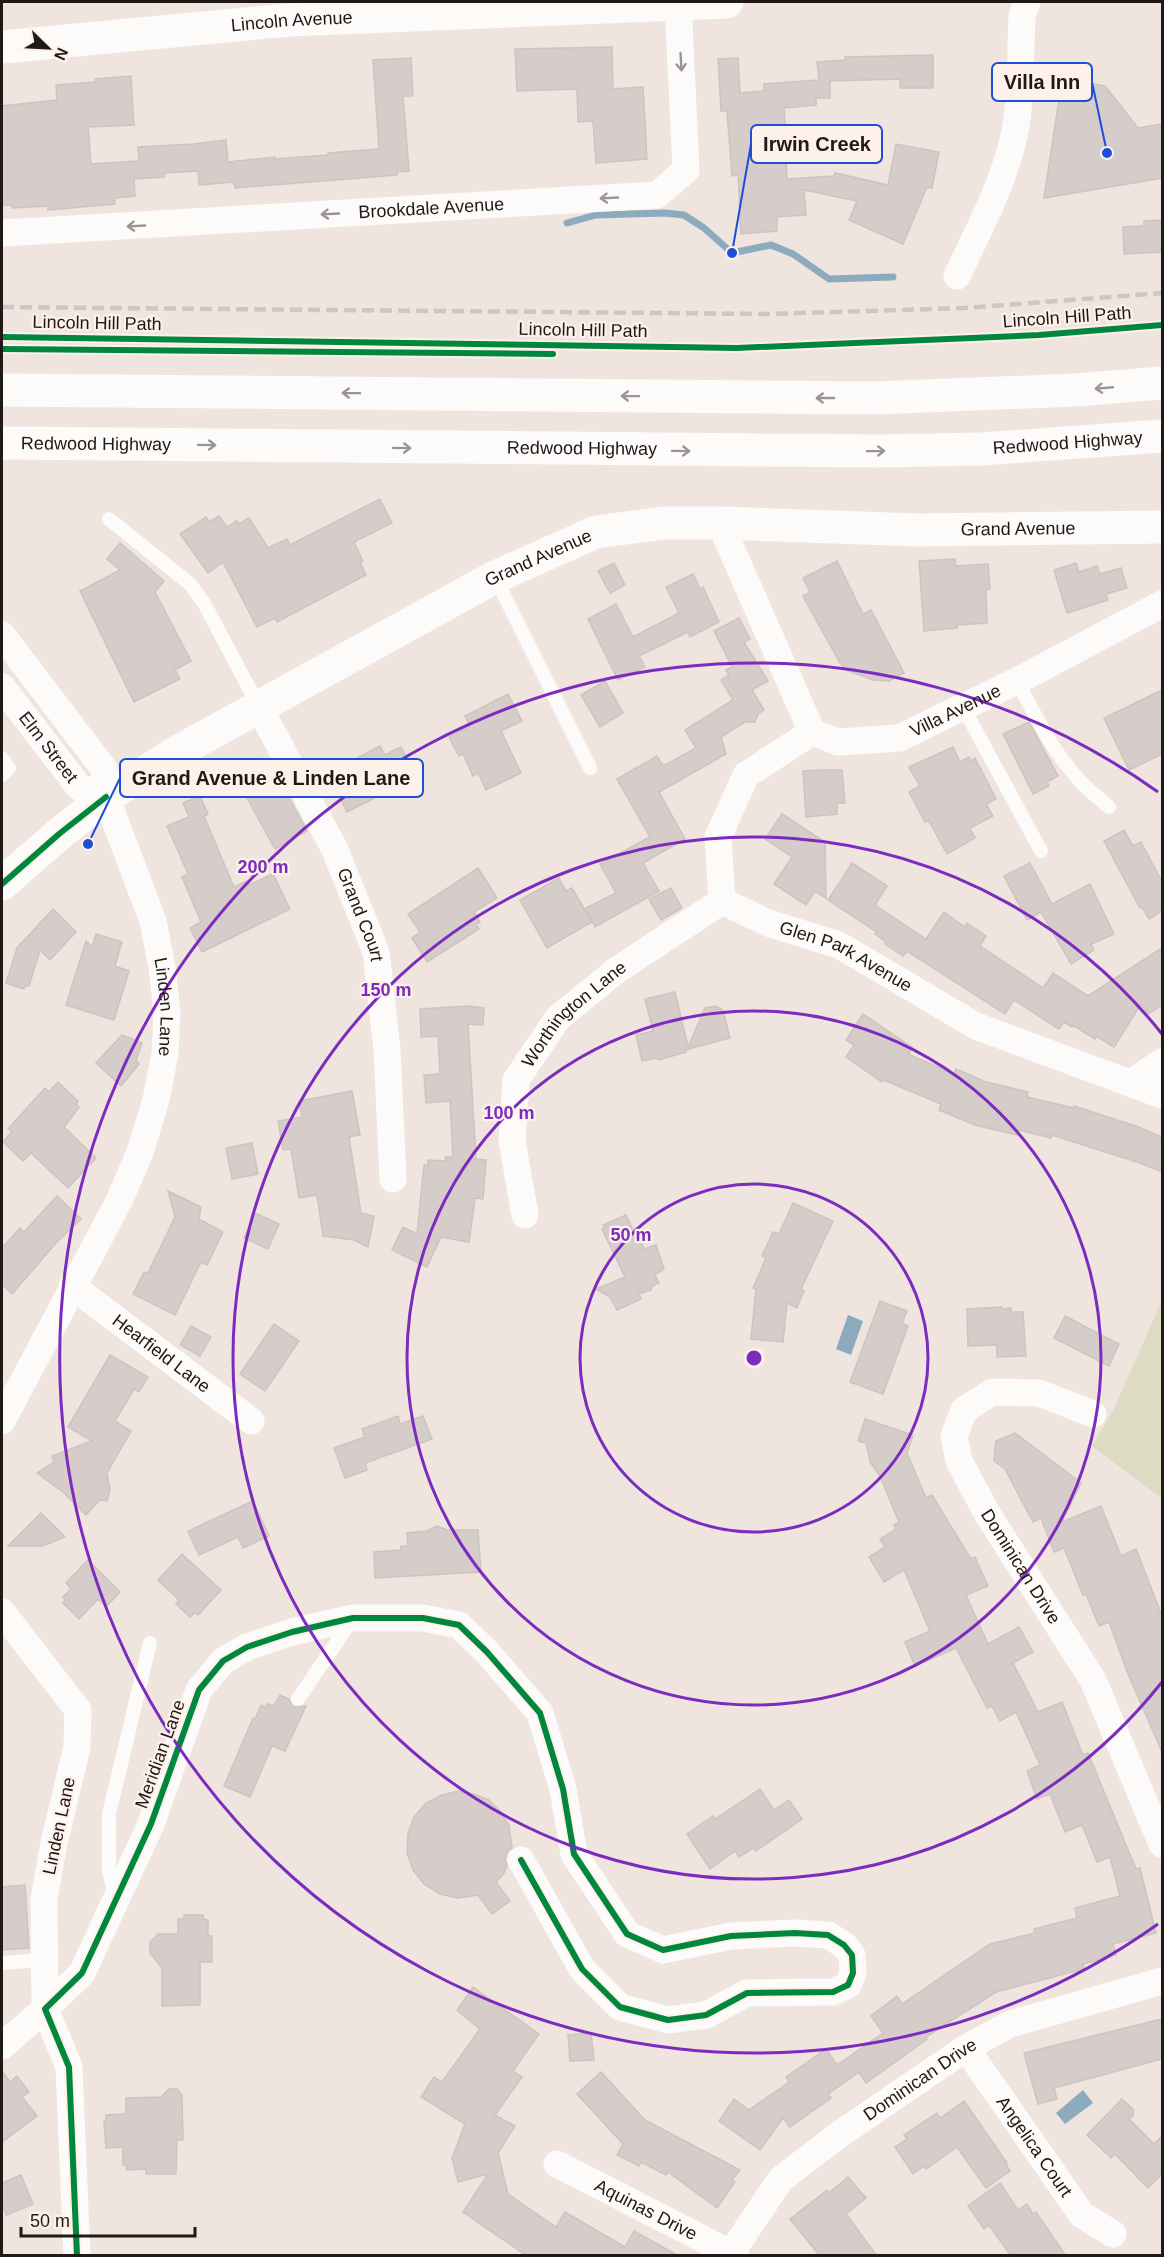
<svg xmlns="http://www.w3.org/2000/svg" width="1164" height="2257" font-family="Arial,sans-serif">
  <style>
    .green { fill: #dddbc2 }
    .water { fill: #8cacbe }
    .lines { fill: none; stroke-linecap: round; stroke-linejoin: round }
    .stream { stroke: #8cacbe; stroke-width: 7 }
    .building { fill: #d6cdca; stroke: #cdc4c1; stroke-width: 1.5 }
    .lane { stroke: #fdfbfa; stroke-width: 14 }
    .street { stroke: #fdfbfa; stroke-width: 27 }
    .secondary { stroke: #fdfbfa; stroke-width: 33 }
    .highway { stroke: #fdfbfa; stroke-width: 33 }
    .rail { stroke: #cac8c6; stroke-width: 4.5; stroke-dasharray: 12 6; stroke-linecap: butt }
    .cycleway-casing { stroke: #fdf1ea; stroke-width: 10 }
    .cycleway { stroke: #00873e; stroke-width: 6 }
    .oneway { stroke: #9a9593 }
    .ring { fill: none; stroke: #7b2cbf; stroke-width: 3 }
    .labels { text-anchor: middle; stroke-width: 4.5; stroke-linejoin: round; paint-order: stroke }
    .street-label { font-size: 18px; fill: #201915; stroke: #fdf1ea }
    .centre { fill: #7b2cbf; stroke: #fdf1ea; stroke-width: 3 }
    .ring-label { font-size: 18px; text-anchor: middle; font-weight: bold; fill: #7b2cbf; stroke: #fdf1ea; stroke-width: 4.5; stroke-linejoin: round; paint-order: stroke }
    .leader { fill: none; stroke: #1d4ed8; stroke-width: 2 }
    .callout-dot { fill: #1d4ed8; stroke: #fdf1ea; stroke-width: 2 }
    .callout { fill: #fdf1ea; stroke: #1d4ed8; stroke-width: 2 }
    .callout-label { font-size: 20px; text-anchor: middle; font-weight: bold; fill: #201915 }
  </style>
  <rect width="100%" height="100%" fill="#efe4de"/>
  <path class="green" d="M1160,1305L1162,1306V1499L1092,1446L1113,1411Z"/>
  <g class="water">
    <path d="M848,1315L863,1321L851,1355L836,1349Z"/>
    <path d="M1083,2090L1093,2103L1065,2124L1056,2113Z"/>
  </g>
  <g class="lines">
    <path class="stream" d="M567,223L596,215L665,213L684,215L704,228L732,253L771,245L793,254L829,279L893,277"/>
  </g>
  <g class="building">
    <path d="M612,47L613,89L643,87L647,159L596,163L593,121L578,122L577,89L517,91L515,49Z"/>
    <path d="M933,55V88H900V79L830,81V98H816V105L784,108L785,125H779L781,160H786L787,179L834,176L835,173L888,185L896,144L939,152L932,188L927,187L903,244L849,220L857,201L804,190L806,215L777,217V231L741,234L738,175L732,176L727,111H721L718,59L738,58L740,93L764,91V84L819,80L817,62L845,60V57Z"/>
    <path d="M411,58L413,96H403L409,171L397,172V175L235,188L234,182L199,185L198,171L164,173V177L134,179L135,196L114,198L115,204L48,210V206L12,208V205H2V106L57,100L56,85L96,82L95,79L131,76L134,125L88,127L91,164L139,161L138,147L193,144L226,140L228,162L275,157V159L328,155V153L379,149L373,60Z"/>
    <path d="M1062,79L1105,86L1138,128L1162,124V178L1044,198Z"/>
    <path d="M1162,220V252L1124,254L1123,227L1144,226V221Z"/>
    <path d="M380,499L392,523L354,542L363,561L360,562L366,575L277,622L275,618L257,627L223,562L208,573L180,534L206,517L209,522L219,516L227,527L237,521L239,524L249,518L268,548L287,539L290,545Z"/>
    <path d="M120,543L164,581L155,592L191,661L175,670L180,679L134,702L80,591L120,570L107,559Z"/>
    <path d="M955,559L956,566L988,564L990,589L986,590L987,623L957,625V628L924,631L919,561Z"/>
    <path d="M837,561L863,614L871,610L904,673L889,681L873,680L846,670L840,663L803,596L810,592L803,578Z"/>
    <path d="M614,563L625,585L610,593L598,571Z"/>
    <path d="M1076,563L1079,572L1097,566L1100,574L1121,568L1127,588L1106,594L1108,600L1067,613L1054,570Z"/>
    <path d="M693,574L700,589L703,587L719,622L690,637L688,632L639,656L645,667L618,680L588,619L616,604L633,637L679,613L666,587Z"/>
    <path d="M739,618L750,639L744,642L768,681L752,690L764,710L758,714L755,722H745L721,737L726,754L659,792L685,839L643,863L659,891L595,927L586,908L616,893L600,864L650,837L617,779L657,756L663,766L696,748L685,730L733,700L721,680L729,675L726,670L732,667L714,631Z"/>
    <path d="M605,681L623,713L600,727L581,695Z"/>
    <path d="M1162,690V754L1129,770L1104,718Z"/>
    <path d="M508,694L522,721L501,731L521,773L486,790L478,773L473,776L463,754L459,756L449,737L470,726L465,716Z"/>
    <path d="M1029,722L1058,776L1047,782L1049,786L1033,794L1003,734Z"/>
    <path d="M380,746L385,755L401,747L415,773L399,782L400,785L347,812L333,783L353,772L351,766L355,764L354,760Z"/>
    <path d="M953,747L960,762L969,757L971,761L975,758L996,799L986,804L993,816L970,828L975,838L947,854L929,821L925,822L909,792L920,786L909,767Z"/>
    <path d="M262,758L272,775L276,773L307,831L275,849L234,774Z"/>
    <path d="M821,770H842L845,803H837V814L806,817L803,771Z"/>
    <path d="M200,796L208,814L204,816L234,887L247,881L249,885L273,874L290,909L202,952L190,928L201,922L182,877L188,874L167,826L189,817L183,803Z"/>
    <path d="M782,814L825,842L826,898L815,891L806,905L774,884L792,857L765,839Z"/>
    <path d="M1124,830L1133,846L1141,842L1162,882V911L1149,919L1142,907L1140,908L1104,841Z"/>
    <path d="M852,863L887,886L875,905L926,939L944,912L965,927L967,923L986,936L980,946L1043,988L1053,973L1088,996L1162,948V1005L1148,1014L1141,1004L1114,1047L1096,1036L1095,1039L1073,1025L1072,1027L1064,1022L1059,1029L1014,1000L1005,1014L907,951L903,956L885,944L886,942L875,934L877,932L828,900Z"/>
    <path d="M1030,863L1052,904L1090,884L1114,934L1091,944L1094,950L1071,964L1041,912L1027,920L1004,876Z"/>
    <path d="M478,868L497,898L474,912L480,922L476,925L479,929L427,962L412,938L420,932L408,914Z"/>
    <path d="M559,878L566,891L572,888L592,922L547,948L520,900Z"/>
    <path d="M671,888L682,908L661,920L649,899Z"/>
    <path d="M53,909L76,932L50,960L40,950L29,986H25L24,989L6,983L17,948Z"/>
    <path d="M96,934L122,942L115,966L129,971L114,1020L66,1005L86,941L92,947Z"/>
    <path d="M675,992L688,1047L705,1008L716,1006L723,1010L730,1038L685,1050L686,1052L659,1060L656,1058L642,1061L636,1035L653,1031L645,999Z"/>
    <path d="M468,1006L484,1008L483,1025L468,1024L476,1159L486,1160L483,1199L475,1198L469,1242L441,1237L427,1267L392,1250L403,1227L417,1234L424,1165H428V1160L445,1161L446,1157H453L450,1101L426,1103L424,1075L440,1074L438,1036L421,1037L420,1009Z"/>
    <path d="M863,1014L913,1048L908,1054L954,1074L956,1069L986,1082L1028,1092L1027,1097L1074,1108V1106L1136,1126L1162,1137V1172L1140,1163L1052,1135L1051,1138L1019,1130L1017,1135L975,1125L939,1110L941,1104L884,1080L882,1082L846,1057L854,1045L846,1040Z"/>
    <path d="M122,1035L142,1043L136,1060L139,1064L121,1086L96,1063Z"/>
    <path d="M58,1082L78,1101L76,1104L79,1107L64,1127L96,1158L68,1188L31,1153L23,1161L3,1142L12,1132L8,1129L45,1088L49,1092Z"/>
    <path d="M352,1091L360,1135L349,1137L361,1213L374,1216L368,1247L354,1240L323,1236L317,1195L299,1198L291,1149L283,1150L278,1121L302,1117L299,1101Z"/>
    <path d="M252,1143L258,1174L232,1179L226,1148Z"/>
    <path d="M168,1191L201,1207L199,1219L223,1232L207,1265L201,1262L175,1315L133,1294L144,1272L148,1273L175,1217Z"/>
    <path d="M57,1196L81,1219L56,1243L12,1294L2,1284V1248L20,1228L24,1232Z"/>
    <path d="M793,1203L833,1221L801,1289L804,1291L797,1308L787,1303L783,1342L751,1339L756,1289L753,1288L766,1258L762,1256L773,1232L779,1234Z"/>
    <path d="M255,1213L279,1224L268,1249L244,1238Z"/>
    <path d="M626,1215L633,1230L636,1228L644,1249L656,1245L664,1269L655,1275L659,1283L652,1286L651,1290L639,1294L641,1299L617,1310L610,1297L596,1289L625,1277L602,1229L605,1228L603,1225Z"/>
    <path d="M880,1301L907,1311L902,1323L908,1326L883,1394L850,1382Z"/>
    <path d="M1002,1307V1309L1011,1308V1312H1023L1026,1356L997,1357V1345L968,1346L967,1309Z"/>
    <path d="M1065,1316L1119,1344L1109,1366L1054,1338Z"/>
    <path d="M274,1324L299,1341L265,1391L240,1374Z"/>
    <path d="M191,1326L211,1337L200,1356L180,1345Z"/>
    <path d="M110,1355L148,1377L139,1392L134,1389L115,1421L131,1431L107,1473L110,1490L107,1501L100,1500L86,1515L63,1492L37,1473L54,1462L52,1456L92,1441L68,1427Z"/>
    <path d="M398,1416L400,1424L423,1416L432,1439L365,1463L367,1470L345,1478L334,1448L365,1437L362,1429Z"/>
    <path d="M865,1419L913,1435L907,1453L926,1498L932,1495L971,1559L975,1557L988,1586L966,1595L988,1644L1019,1627L1033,1652L1013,1663L1038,1712L1062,1702L1083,1755L1088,1753L1136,1869L1140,1868L1156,1933L1113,1944L1116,1955L1083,1964L1084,1969L996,1992L926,2037L927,2039L866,2083L859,2072L828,2094L831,2098L790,2127L783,2118L760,2150L719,2121L734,2099L749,2110L789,2082L786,2077L826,2049L837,2065L883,2033L871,2016L897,1996L902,2004L990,1944L1035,1933L1034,1929L1077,1918L1075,1908L1120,1896L1110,1857L1097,1862L1082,1825L1065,1832L1050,1794L1037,1799L1027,1771L1040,1765L1016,1712L1000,1721L992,1706L987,1708L956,1648L915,1666L905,1642L930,1631L904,1570L884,1582L869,1557L885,1547L880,1539L896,1529L894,1525L899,1522L880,1476L870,1462L866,1443L858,1441Z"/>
    <path d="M1015,1433L1081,1483L1062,1522L1101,1506L1121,1556L1136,1549L1162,1616V1752L1128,1674L1109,1622L1099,1626L1086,1594L1083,1595L1064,1548L1054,1552L1041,1518L1033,1522L1005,1469L994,1461L996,1441Z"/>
    <path d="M253,1501L269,1536L243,1548L238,1537L199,1555L188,1531Z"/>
    <path d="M41,1513L65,1537L42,1546H8Z"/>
    <path d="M437,1526L447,1530H478L481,1572L375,1578L374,1552L401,1550V1546H408L407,1533L427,1531Z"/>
    <path d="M182,1554L221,1590L198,1615L195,1613L190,1617L176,1604L179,1600L158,1580Z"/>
    <path d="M88,1560L120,1592L106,1607L98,1599L79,1619L63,1603L65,1600L63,1597L71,1589L66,1583Z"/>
    <path d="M280,1695L289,1699L293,1707L306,1706L285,1751L272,1746L250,1797L224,1786L253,1718L255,1719L261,1705L266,1708L267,1704L274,1706Z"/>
    <path d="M760,1789L774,1810L789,1800L802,1819L756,1851L753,1848L739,1857L735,1851L710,1869L687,1834L713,1816L715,1819Z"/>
    <path d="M458,1791L474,1794L489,1800L500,1811L509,1825L512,1848L507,1852L505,1859L507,1866L504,1873L496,1882L510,1901L492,1914L478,1895L457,1898L440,1894L424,1884L413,1870L407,1853L408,1834L414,1817L426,1803L442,1795Z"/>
    <path d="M25,1885L29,1948L2,1950V1887Z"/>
    <path d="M184,1915H203V1919L208,1920V1936H212V1962H200V2005L162,2006V1968L150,1953V1942L158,1934H178V1919H184Z"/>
    <path d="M473,1987L539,2034L513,2071L522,2077L495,2115L515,2126L498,2153L508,2194L556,2227L565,2212L625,2247L634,2231L679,2256H527L463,2212L488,2174L458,2182L452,2158L465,2124L421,2097L434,2077L442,2082L480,2029L457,2010Z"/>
    <path d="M1162,2019V2059L1054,2088L1057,2099L1038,2104L1024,2053Z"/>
    <path d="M591,2033L594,2060L570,2061L568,2035Z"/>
    <path d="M2,2071L10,2082L17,2076L29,2092L22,2097L37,2116L2,2142Z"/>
    <path d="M601,2072L645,2120L740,2170L732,2180L735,2182L717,2208L668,2172L666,2175L641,2162L639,2166L617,2155L623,2144L577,2094Z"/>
    <path d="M169,2089H177L182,2095L183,2140H177L176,2174H146V2169L127,2170L126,2165H123V2147L106,2148L104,2121H106V2115L126,2114V2098L161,2097Z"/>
    <path d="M1122,2099L1133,2109V2116L1129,2119L1154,2144L1162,2136V2174L1148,2188L1115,2154L1111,2158L1087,2135Z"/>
    <path d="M964,2101L1007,2163L1006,2164L1010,2171L986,2188L957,2147L926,2169L924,2166L913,2174L895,2147L907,2139L904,2135L937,2113L940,2118Z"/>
    <path d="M21,2175L33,2204L6,2215L2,2203V2183Z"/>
    <path d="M848,2177L866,2198L846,2214L877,2256H820L790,2219L827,2190L829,2193Z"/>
    <path d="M1000,2183L1018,2210L1027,2204L1033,2214L1036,2212L1066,2256H1011L989,2225L984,2229L968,2206Z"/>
  </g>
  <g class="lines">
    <g class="lane">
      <path d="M109,519L190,584L205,605L258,705"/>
      <path d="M495,577L590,768"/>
      <path d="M1017,681C1036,716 1053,753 1081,782C1089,791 1100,799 1109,807"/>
      <path d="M963,707L1041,851"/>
      <path d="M2,758L9,768L2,775"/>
      <path d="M298,1699L352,1620"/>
      <path d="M115,1896L109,1870V1814L150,1643"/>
      <path d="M2,1963L45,1960"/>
    </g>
    <g class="street">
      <path id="s1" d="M2,233L657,195L686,170L678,3"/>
      <path d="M957,276C978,231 1003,185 1014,136C1022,97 1020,55 1022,16L1027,2"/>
      <path id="s2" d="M720,523L812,732L838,742L899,738L1017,681L1162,604"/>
      <path id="s3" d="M2,635L104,769L106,797L153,921L162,967L167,1012L165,1053L156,1100L140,1152L120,1199L2,1421"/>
      <path id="s4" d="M2,687L79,787L106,797"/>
      <path id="s5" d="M258,705L335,850L376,952L387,1049L393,1179"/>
      <path id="s6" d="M722,901L768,923L839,945L976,1026L1162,1095"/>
      <path d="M722,901L718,837L746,775L812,732"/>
      <path d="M1131,1083L1162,1062"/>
      <path id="s7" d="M525,1215L512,1141L516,1080L558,1018L617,970L722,901"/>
      <path id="s8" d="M72,1286L251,1421"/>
      <path id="s9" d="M1093,1414L1039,1393L992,1392L964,1410L954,1436L959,1461L988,1515L1093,1680L1162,1844"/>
      <path d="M2,1612L78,1710L77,1747L54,1843L44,1899L45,2009L2,2046"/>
      <path id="s10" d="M966,2048L1082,2215L1113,2234"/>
      <path id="s11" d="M557,2164L736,2256"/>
      <path d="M77,2256L69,2067L45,2009L82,1973L151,1824L199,1690L223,1661L247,1647L292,1632L353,1618H423L459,1625L487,1652L540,1713L563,1789L574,1854L627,1934L663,1950L731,1936L795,1933L828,1935L844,1945L852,1955L853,1973L848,1985L833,1992L747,1993L706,2015L668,2020L620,2007L582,1969L521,1860"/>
      <path id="s12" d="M729,2256L781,2179L840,2134L966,2048L1010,2024L1162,1981"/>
    </g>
    <g class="secondary">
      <path id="s13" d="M2,47L289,20L727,2"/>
      <path id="s14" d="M2,884L59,834L106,797L177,752L495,577L596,532L664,523H720L918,530L1162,527"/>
    </g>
    <g class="highway">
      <path d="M2,390L875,398L1076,390L1162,383"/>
      <path id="s15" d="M2,443L881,451L981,449L1162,436"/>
    </g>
    <path class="rail" d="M2,307L769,314L965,308L1162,293"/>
    <defs>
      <g id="cycleway">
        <path d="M2,337L737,348L1039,335L1162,325"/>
        <path d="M2,349L553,354"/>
        <path d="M2,884L59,834L106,797"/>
        <path d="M77,2256L69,2067L45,2009L82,1973L151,1824L199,1690L223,1661L247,1647L292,1632L353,1618H423L459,1625L487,1652L540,1713L563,1789L574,1854L627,1934L663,1950L731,1936L795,1933L828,1935L844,1945L852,1955L853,1973L848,1985L833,1992L747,1993L706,2015L668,2020L620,2007L582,1969L521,1860"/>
      </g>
    </defs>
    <use href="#cycleway" class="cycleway-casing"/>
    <use href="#cycleway" class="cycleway"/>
  </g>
  <defs><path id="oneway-shaft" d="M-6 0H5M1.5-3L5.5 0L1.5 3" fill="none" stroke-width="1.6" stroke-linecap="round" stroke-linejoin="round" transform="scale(1.5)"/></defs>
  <g class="oneway">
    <use href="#oneway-shaft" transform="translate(681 62) rotate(87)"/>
    <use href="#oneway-shaft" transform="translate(609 198) rotate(177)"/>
    <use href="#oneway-shaft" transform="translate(330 214) rotate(177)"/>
    <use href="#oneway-shaft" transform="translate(136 226) rotate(177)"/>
    <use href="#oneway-shaft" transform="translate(1104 388) rotate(175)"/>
    <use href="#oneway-shaft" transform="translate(351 393) rotate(-179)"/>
    <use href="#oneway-shaft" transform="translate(630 396) rotate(-179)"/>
    <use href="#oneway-shaft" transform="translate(825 398) rotate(-180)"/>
    <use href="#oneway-shaft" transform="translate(207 445) rotate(1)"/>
    <use href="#oneway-shaft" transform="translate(402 448) rotate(1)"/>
    <use href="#oneway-shaft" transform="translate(681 451) rotate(1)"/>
    <use href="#oneway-shaft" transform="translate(876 451) rotate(-1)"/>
  </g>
  <g class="ring">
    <circle cx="754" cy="1358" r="174"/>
    <circle cx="754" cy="1358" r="347"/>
    <path d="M1162 1682A521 521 0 1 1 1162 1034"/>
    <path d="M1158 1924A695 695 0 1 1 1158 792"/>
  </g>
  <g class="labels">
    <g class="street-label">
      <text dy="6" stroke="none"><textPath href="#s13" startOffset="291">Lincoln Avenue</textPath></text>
      <text dy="6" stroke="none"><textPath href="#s1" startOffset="430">Brookdale Avenue</textPath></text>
      <text transform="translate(1067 317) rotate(-4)" y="6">Lincoln Hill Path</text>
      <text transform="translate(97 323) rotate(1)" y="6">Lincoln Hill Path</text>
      <text transform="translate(583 330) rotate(1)" y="6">Lincoln Hill Path</text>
      <text dy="6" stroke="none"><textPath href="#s15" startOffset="1066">Redwood Highway</textPath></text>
      <text dy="6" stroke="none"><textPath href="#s15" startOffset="94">Redwood Highway</textPath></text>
      <text dy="6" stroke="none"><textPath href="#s15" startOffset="580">Redwood Highway</textPath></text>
      <text dy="6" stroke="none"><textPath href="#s14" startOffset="1116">Grand Avenue</textPath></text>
      <text dy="6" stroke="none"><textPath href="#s14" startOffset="630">Grand Avenue</textPath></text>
      <text dy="6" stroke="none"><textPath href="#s2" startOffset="380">Villa Avenue</textPath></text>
      <text dy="6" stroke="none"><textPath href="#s4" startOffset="76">Elm Street</textPath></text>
      <text dy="6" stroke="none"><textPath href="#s5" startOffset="234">Grand Court</textPath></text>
      <text dy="6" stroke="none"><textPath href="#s6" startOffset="136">Glen Park Avenue</textPath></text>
      <text dy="6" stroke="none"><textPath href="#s3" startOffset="416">Linden Lane</textPath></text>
      <text dy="6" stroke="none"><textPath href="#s7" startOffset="225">Worthington Lane</textPath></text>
      <text dy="6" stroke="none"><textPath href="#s8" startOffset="112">Hearfield Lane</textPath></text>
      <text dy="6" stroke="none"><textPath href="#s9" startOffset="314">Dominican Drive</textPath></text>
      <text transform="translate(160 1754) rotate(-70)" y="6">Meridian Lane</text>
      <text transform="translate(59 1826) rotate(-78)" y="6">Linden Lane</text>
      <text dy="6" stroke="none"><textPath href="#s12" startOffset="264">Dominican Drive</textPath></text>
      <text dy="6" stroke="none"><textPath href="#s10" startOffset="120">Angelica Court</textPath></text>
      <text dy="6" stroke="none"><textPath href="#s11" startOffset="100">Aquinas Drive</textPath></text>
    </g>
  </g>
  <circle cx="754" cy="1358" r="9" class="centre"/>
  <g class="ring-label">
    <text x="263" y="873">200 m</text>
    <text x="386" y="996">150 m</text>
    <text x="509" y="1119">100 m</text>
    <text x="631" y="1241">50 m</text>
  </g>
  <path class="leader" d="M1107 153L1092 82M732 253L751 144M88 844L120 778"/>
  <g class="callout-dot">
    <circle cx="1107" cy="153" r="6"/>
    <circle cx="732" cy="253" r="6"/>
    <circle cx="88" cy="844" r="6"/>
  </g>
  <g class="callout">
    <rect x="992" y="63" width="100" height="38" rx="6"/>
    <rect x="751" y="125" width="131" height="38" rx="6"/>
    <rect x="120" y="759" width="303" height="38" rx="6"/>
  </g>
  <g class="callout-label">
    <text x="1042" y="89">Villa Inn</text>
    <text x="817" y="151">Irwin Creek</text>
    <text x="271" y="785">Grand Avenue &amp; Linden Lane</text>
  </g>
  <rect width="1164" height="2257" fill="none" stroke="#201915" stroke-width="6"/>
  <g transform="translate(48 48) rotate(114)" stroke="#fdf1ea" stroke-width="4.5" paint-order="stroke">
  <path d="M0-4.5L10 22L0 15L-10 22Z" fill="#201915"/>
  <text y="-9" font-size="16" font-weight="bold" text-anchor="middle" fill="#201915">N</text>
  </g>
  <path d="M21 2227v9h174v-9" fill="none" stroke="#201915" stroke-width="3"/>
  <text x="30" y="2227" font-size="18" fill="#201915" stroke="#fdf1ea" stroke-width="4.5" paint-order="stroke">50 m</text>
</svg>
